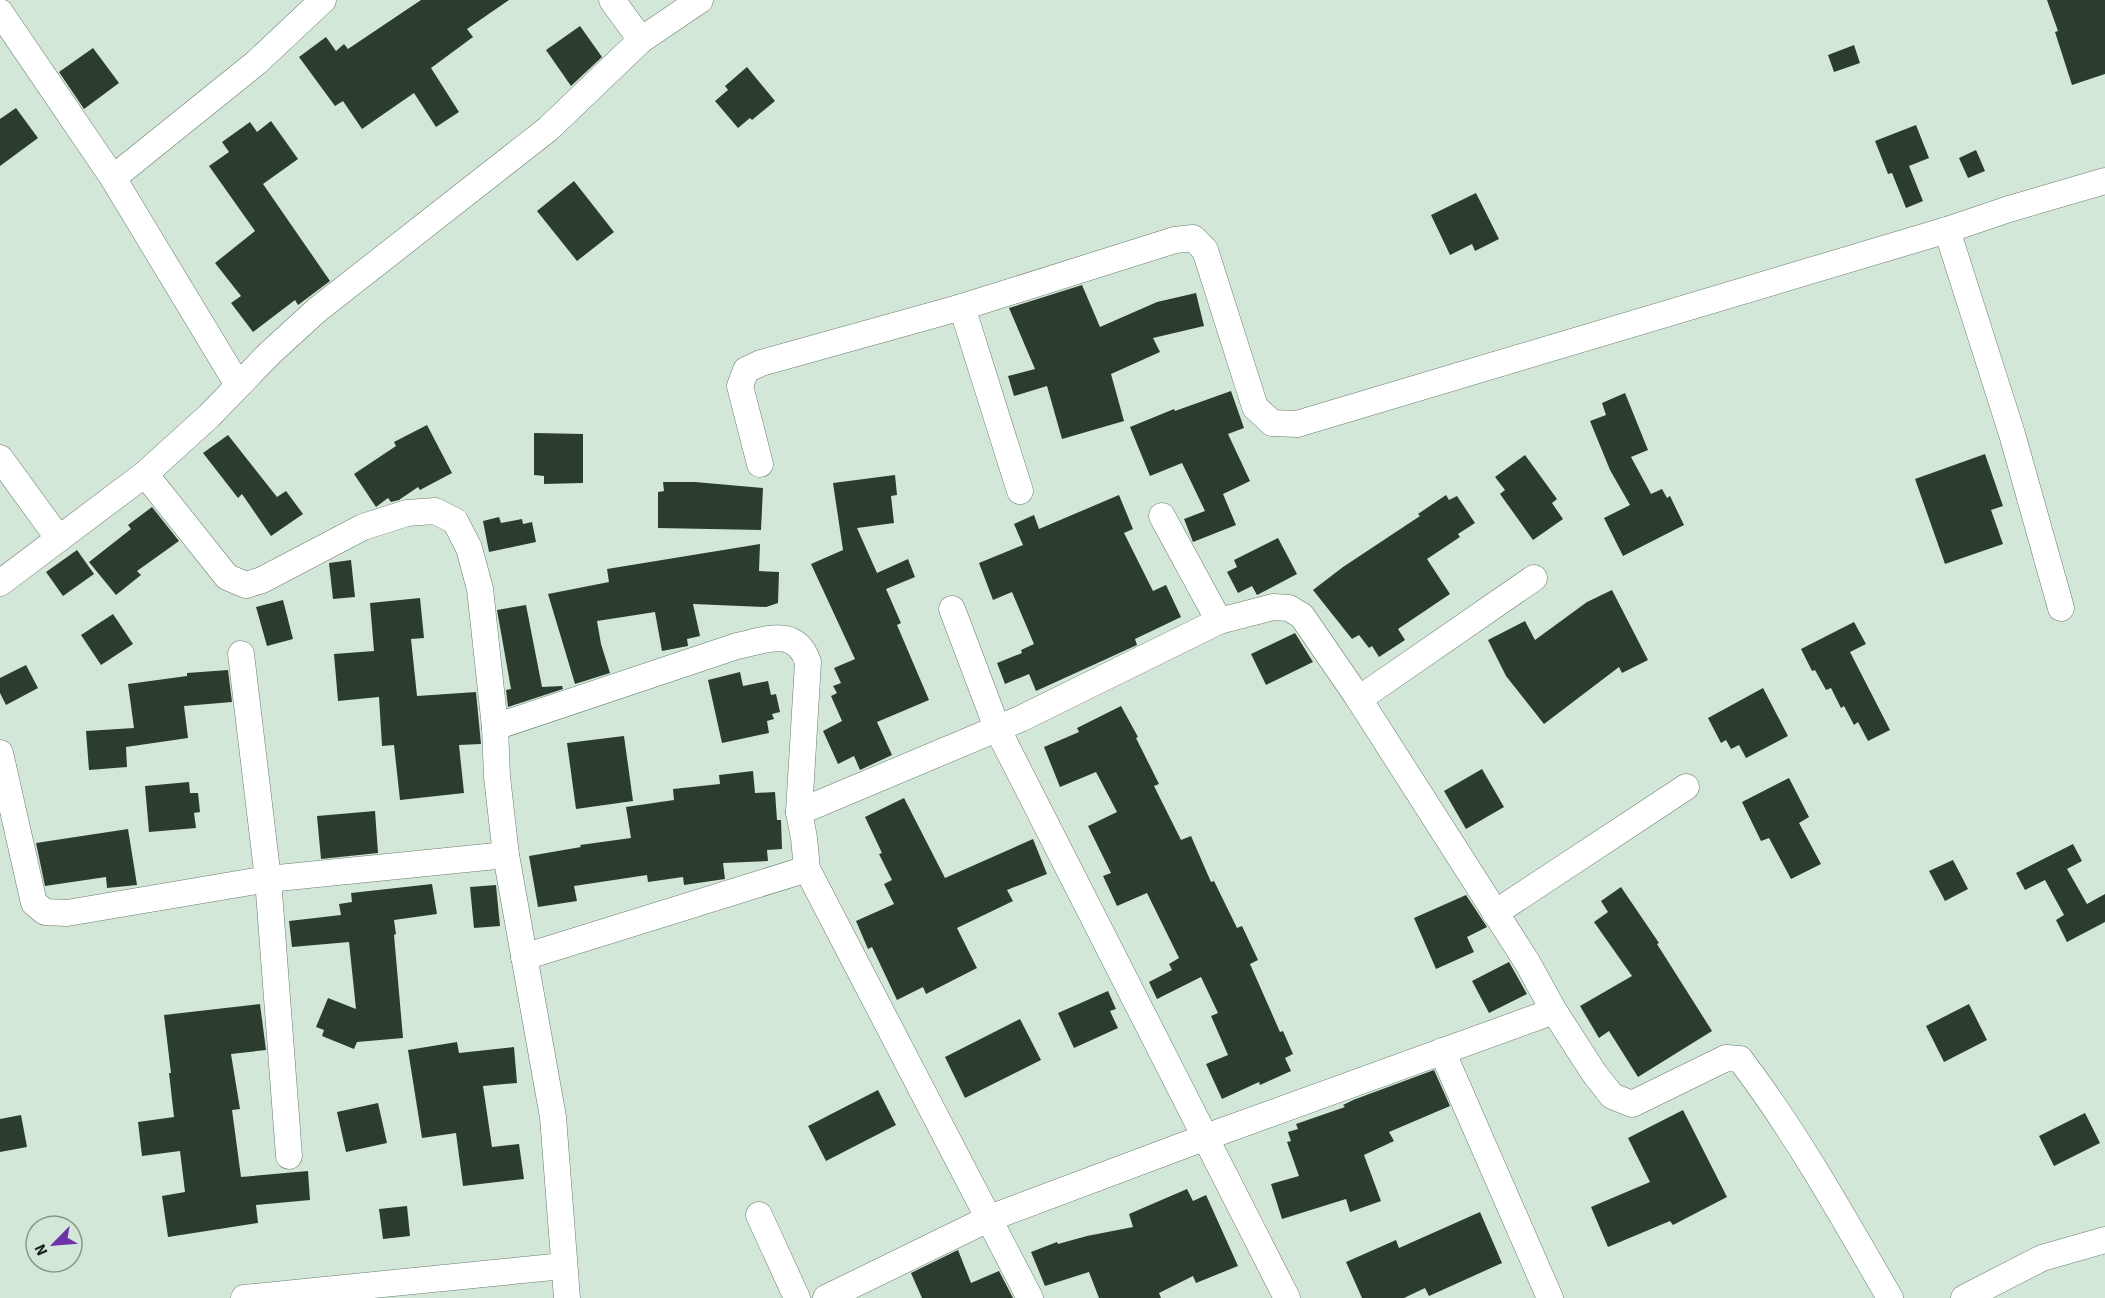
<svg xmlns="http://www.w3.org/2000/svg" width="2105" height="1298" font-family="'Source Sans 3',sans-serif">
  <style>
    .building { fill: #2c3d30 }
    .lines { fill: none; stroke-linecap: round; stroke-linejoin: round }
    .minor-casing { stroke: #697b6d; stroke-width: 27 }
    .minor { stroke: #fff; stroke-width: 26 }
  </style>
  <rect width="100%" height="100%" fill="#d3e7d8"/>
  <g class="building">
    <path d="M421,0H509L467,29L473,37L431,68L459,112L436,127L414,93L362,129L343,101L335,106L299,57L326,37L336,51L344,44L348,49Z"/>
    <path d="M2047,0H2105V74L2072,85L2055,32L2058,31Z"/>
    <path d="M580,26L602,57L571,86L546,50Z"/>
    <path d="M1854,45L1860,63L1834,72L1828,55Z"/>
    <path d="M93,48L119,83L84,109L59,72Z"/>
    <path d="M747,67L775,101L752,120L750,118L738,128L715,101L728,90L725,86Z"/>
    <path d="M16,108L38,138L0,166V119Z"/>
    <path d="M271,121L298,159L263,184L330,281L298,305L295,300L253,332L231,303L241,296L215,263L255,231L209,166L229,152L222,142L250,122L257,132Z"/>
    <path d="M1916,125L1929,158L1909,166L1923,201L1906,208L1892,173L1888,174L1875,141Z"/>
    <path d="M1976,150L1985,171L1968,178L1959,158Z"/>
    <path d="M574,181L614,232L577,261L537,211Z"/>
    <path d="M1476,193L1499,239L1475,251L1472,244L1450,255L1431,215Z"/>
    <path d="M1082,285L1100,327L1157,302L1196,293L1204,326L1153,338L1160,352L1111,374L1124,421L1062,439L1047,386L1014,396L1008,376L1035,369L1009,308Z"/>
    <path d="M1231,391L1244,428L1228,434L1250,481L1223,494L1236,525L1193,542L1184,519L1205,511L1182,463L1150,476L1130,427L1174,409L1175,411Z"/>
    <path d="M1625,393L1648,450L1631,457L1651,494L1662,489L1667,498L1670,496L1684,525L1623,556L1604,518L1630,505L1610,470L1590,421L1606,415L1602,403Z"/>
    <path d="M427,425L452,473L420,490L418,487L399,500L391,502L388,498L376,507L354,474L396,446L394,442Z"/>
    <path d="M534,433L583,434V483L544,484V476L534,475Z"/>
    <path d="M228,435L277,497L286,491L303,514L271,536L242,494L238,498L203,453Z"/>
    <path d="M1985,454L2003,506L1991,510L2003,544L1945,564L1915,479Z"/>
    <path d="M1525,455L1557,499L1552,503L1563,519L1533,540L1500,494L1505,490L1495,477Z"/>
    <path d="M895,475L897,495L891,496L894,523L857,528L877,573L908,559L915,577L886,589L901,623L897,625L929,700L877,722L892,755L860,770L854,756L838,764L823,731L842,721L831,696L837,693L833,686L841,683L834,668L855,659L811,564L843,550L833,483Z"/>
    <path d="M663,482H695L763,488L761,530L658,528V492L664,491Z"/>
    <path d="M1119,495L1133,529L1124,533L1153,591L1166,585L1181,617L1135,639L1137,645L1036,691L1029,674L1005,684L997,663L1022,653L1021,650L1034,644L1012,592L993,600L979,563L1023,545L1014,524L1034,515L1039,529Z"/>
    <path d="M1446,495L1449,500L1457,496L1475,523L1458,534L1460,537L1427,559L1450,594L1398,629L1405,640L1379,657L1372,646L1369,648L1359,635L1352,639L1313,590L1343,567L1420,516L1418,514Z"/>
    <path d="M152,507L179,541L137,571L141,575L116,595L89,562L131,529L128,525Z"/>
    <path d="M499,517L501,523L522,519L523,524L532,522L536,542L489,552L483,521Z"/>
    <path d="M1278,538L1297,574L1257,595L1252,586L1238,593L1227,572L1237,567L1234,560Z"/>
    <path d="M760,544L759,571L779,572L778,603L766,607L693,604L700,636L687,639L688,646L662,651L655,612L597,621L601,644L610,673L575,684L548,594L609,582L607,569Z"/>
    <path d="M77,550L94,574L63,596L46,572Z"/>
    <path d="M351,560L355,597L333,599L329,563Z"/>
    <path d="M1612,590L1648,660L1622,673L1619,667L1544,724L1506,676L1488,640L1525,621L1535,640L1587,602Z"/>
    <path d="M420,598L424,638L411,639L417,696L476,692L481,744L459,745L464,793L400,800L394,745L382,746L379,697L338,701L334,654L374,651L370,603Z"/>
    <path d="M283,600L293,639L267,646L256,607Z"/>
    <path d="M526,605L542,687L562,686L563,689L508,707L506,690L511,689L497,610Z"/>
    <path d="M113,614L133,644L101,665L81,635Z"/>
    <path d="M1854,622L1866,644L1850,652L1890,730L1868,741L1858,722L1854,725L1844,706L1841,708L1831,688L1826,690L1815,670L1812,671L1801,649Z"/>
    <path d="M1295,633L1313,662L1266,685L1251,654Z"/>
    <path d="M26,665L38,688L6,705L0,693V678Z"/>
    <path d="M228,670L232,702L184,706L188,738L126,747L127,767L89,770L86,731L134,728L128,684L187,676V673Z"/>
    <path d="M740,672L743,686L768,681L771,695L776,694L780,712L772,714L774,719L767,721L769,733L722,743L708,680Z"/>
    <path d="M1763,688L1788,736L1746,758L1739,745L1731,749L1726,740L1721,743L1708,718Z"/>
    <path d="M1121,706L1138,737L1136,738L1159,784L1154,786L1181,840L1191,836L1211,882L1214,881L1237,928L1242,926L1258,960L1250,964L1280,1032L1283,1031L1293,1054L1285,1058L1291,1071L1260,1085L1259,1082L1222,1099L1206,1064L1228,1055L1211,1016L1218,1013L1201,977L1157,999L1149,982L1172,970L1169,964L1179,958L1147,893L1117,906L1103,876L1111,873L1088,826L1117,812L1096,772L1060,787L1044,747L1079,732L1077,728Z"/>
    <path d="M624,736L633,801L576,809L567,743Z"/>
    <path d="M1482,769L1504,807L1466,829L1444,791Z"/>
    <path d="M753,771L755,793L775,792L777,820H781L782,849L767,850L768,861L723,863L725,879L684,885L683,877L648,882L647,875L574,886L577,901L538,907L529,856L581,847L580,845L631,838L626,807L674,800L673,789L720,784L719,775Z"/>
    <path d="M1789,778L1809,817L1799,823L1821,864L1791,879L1769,838L1761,841L1742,802Z"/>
    <path d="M189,782L190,793H198L200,812L194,813L196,828L149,832L145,786Z"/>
    <path d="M904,798L945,878L1033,839L1047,874L1007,890L1013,901L957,928L977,968L926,994L923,987L897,1000L872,947L868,949L856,921L894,904L884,884L892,880L879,854L882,853L865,817Z"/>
    <path d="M375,811L378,853L321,859L317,816Z"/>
    <path d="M128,829L137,885L107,888L106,877L45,886L36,843Z"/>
    <path d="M2073,844L2082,861L2067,869L2087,904L2105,894V922L2067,942L2056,920L2064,915L2045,880L2025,890L2016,873Z"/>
    <path d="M1953,860L1968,889L1945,901L1929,871Z"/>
    <path d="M432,884L437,914L394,920L396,934L394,935L403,1038L357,1042L354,1049L322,1036L324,1030L316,1027L328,998L356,1009L349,942L292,947L289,921L341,915L339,904L352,902L351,893Z"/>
    <path d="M496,885L500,926L474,928L470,887Z"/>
    <path d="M1621,887L1659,943L1657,944L1712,1031L1638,1077L1609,1031L1599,1038L1580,1006L1632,976L1594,922L1608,912L1601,901Z"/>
    <path d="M1466,895L1487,927L1467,937L1474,952L1436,969L1414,918Z"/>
    <path d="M1509,962L1527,994L1489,1013L1472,981Z"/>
    <path d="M1108,991L1116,1009L1110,1011L1118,1028L1074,1048L1058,1013Z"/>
    <path d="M260,1004L266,1050L231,1054L240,1109L232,1110L241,1177L308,1171L310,1200L256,1205L258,1223L168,1237L162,1196L185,1192L180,1151L142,1156L138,1122L174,1117L169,1073H171L164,1015Z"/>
    <path d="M1969,1004L1987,1040L1944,1062L1926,1026Z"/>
    <path d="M1020,1019L1041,1060L965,1098L945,1057Z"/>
    <path d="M457,1042L459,1053L514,1047L517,1083L483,1086L492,1147L519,1144L524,1179L463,1186L456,1133L422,1138L408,1050Z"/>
    <path d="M1434,1070L1450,1106L1389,1132L1394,1141L1364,1155L1381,1201L1350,1212L1346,1199L1282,1219L1271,1184L1299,1176L1287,1142L1291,1141L1288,1132L1298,1129L1296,1124L1345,1107L1343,1105L1353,1100Z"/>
    <path d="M878,1090L896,1125L826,1161L808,1126Z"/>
    <path d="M378,1103L387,1143L346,1152L337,1112Z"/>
    <path d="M1683,1110L1727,1197L1673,1225L1670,1221L1608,1247L1591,1207L1650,1182L1628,1138Z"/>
    <path d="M2085,1113L2100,1143L2054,1166L2039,1136Z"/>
    <path d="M21,1115L27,1147L0,1152V1119Z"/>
    <path d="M1187,1189L1193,1201L1206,1195L1238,1266L1196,1283L1193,1276L1159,1293L1161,1298H1099L1089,1272L1045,1286L1031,1252L1057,1242L1058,1244L1087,1236L1133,1227L1129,1214Z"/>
    <path d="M407,1206L410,1236L383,1239L379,1209Z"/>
    <path d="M1480,1212L1502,1263L1429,1296L1425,1288L1404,1298H1362L1346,1262L1396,1240L1399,1248Z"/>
    <path d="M958,1250L971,1283L999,1271L1013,1298H922L911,1273Z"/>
  </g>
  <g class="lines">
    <defs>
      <g id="minor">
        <path d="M612,0L641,40"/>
        <path d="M0,12L113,178L238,385"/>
        <path d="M113,178L257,62L323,0"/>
        <path d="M1947,230L2012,434L2061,608"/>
        <path d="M962,307L1020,491"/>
        <path d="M0,458L59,539"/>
        <path d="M760,464L740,386L746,370L761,363L962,307L1175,240L1193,238L1205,250L1255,407L1272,423L1297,424L1947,230L2009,209L2105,181"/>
        <path d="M145,474L227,577L246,585L262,580L363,527L407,513L435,511L455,521L469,548L480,589L495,727L497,777L506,855L553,1117L567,1298"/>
        <path d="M1162,516L1219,621"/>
        <path d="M0,583L145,474L209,416L270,353L317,310L548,129L641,40L700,0"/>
        <path d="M952,609L997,728L1287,1298"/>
        <path d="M241,654L268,879L289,1156"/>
        <path d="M1359,699L1534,578"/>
        <path d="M495,727L737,646C766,640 796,626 808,662L799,812L804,838L807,869L1030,1298"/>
        <path d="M0,753L34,903L45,912L67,913L268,879L506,855"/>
        <path d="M799,812L1020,719L1219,621L1273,607L1289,608L1302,616L1359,699L1527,962L1554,1011L1594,1073L1612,1096L1632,1104L1726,1058L1740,1059C1797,1134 1843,1217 1890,1298"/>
        <path d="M1495,913L1686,787"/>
        <path d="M524,957L807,869"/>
        <path d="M1442,1051L1550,1298"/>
        <path d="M759,1215L797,1298"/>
        <path d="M244,1298L563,1266"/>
        <path d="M826,1298L990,1218L1206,1137L1554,1011"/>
        <path d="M1964,1298L2042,1258L2105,1240"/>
      </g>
    </defs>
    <use href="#minor" class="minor-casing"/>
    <use href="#minor" class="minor"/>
  </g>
  <g transform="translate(54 1244) rotate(245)"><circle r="28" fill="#d3e7d8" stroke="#88978c" stroke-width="1.5"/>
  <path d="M0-4.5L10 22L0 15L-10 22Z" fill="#6e33a9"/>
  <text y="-9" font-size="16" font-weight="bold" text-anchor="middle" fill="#181f1a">N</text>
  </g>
</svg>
